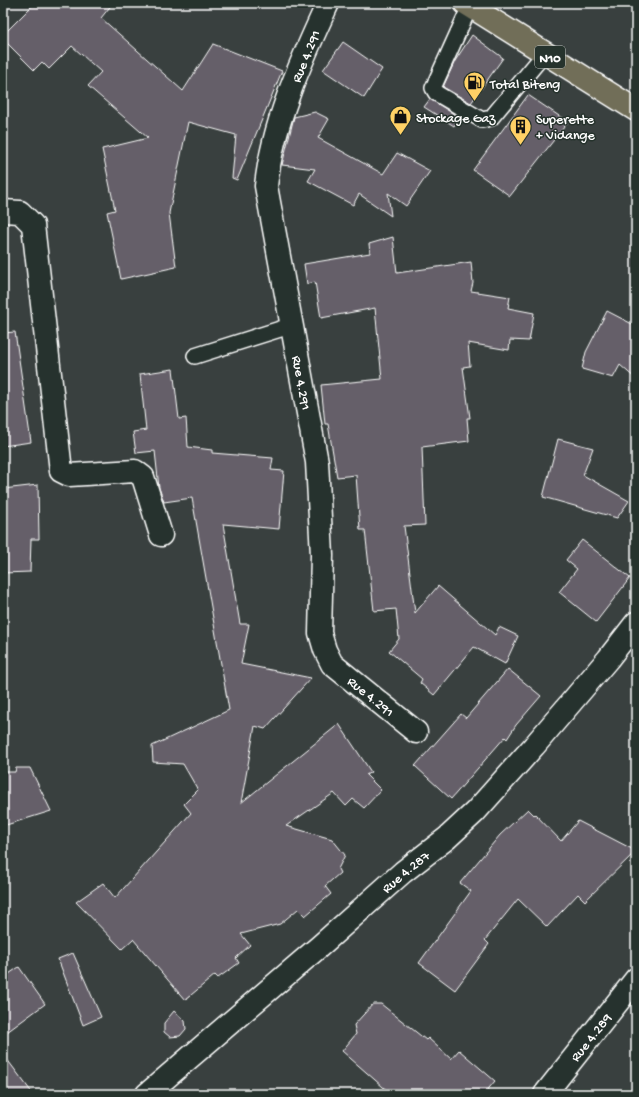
<svg xmlns="http://www.w3.org/2000/svg" width="639" height="1097" font-family="'Gochi Hand',sans-serif">
  <style>
    .building { fill: #655f69; stroke: #fff }
    .lines { fill: none; stroke-linecap: round; stroke-linejoin: round }
    .lane-casing { stroke: #fff; stroke-width: 18 }
    .street-casing { stroke: #fff; stroke-width: 25 }
    .highway-casing { stroke: #fff; stroke-width: 25 }
    .lane { stroke: #26332d; stroke-width: 15 }
    .street { stroke: #26332d; stroke-width: 22 }
    .highway { stroke: #716e59; stroke-width: 22 }
    .labels { text-anchor: middle; stroke-width: 3; stroke-linejoin: round; paint-order: stroke }
    .shield { fill: #26332d; stroke: #bec2c0; stroke-width: 1 }
    .shield-label { font-size: 13px; font-weight: bold; fill: #fff }
    .street-label { font-size: 14px; fill: #fff; stroke: #26332d }
    .poi-label { font-size: 14px; fill: #fff; stroke: #26332d; text-anchor: start }
  </style>
  <rect width="100%" height="100%" fill="#39403f"/>
  <filter id="ink" filterUnits="userSpaceOnUse"><feTurbulence type="fractalNoise" baseFrequency=".025" numOctaves="2"/><feDisplacementMap in="SourceGraphic" scale="8" xChannelSelector="R" yChannelSelector="G"/><feConvolveMatrix kernelMatrix="1 2 1 2 8 2 1 2 1" color-interpolation-filters="sRGB"/></filter>
  <g filter="url(#ink)">
    <g class="building">
      <path d="M35,3H113L101,18L183,91L213,44L282,71L237,180L232,178L236,135L188,122L169,213L176,267L121,279L107,212L115,210L102,149L148,138L88,86L101,72L72,46L49,69L42,62L34,70L3,39V35Z"/>
      <path d="M472,35L503,58L471,103L443,87L455,61Z"/>
      <path d="M343,42L382,69L364,98L323,70Z"/>
      <path d="M528,95L568,122L510,196L473,170Z"/>
      <path d="M430,99L460,118L454,126L424,107Z"/>
      <path d="M315,112L329,119L318,138L383,174L397,153L430,171L406,206L388,193L391,216L359,194L353,205L308,181L315,169L282,165L294,117Z"/>
      <path d="M393,237L397,273L471,262L473,283L471,291L510,297L508,308L534,313L529,341L510,340L509,350L468,343L470,366L463,367L470,418H467L469,441L422,447L425,525L404,526L415,613L438,586L495,635L499,627L518,636L505,664L474,647L434,695L420,683L422,679L389,651L399,639L396,609L374,611L365,530H360L356,475L337,477L328,424H325L321,385L382,379L375,308L321,318L315,282L307,284L304,264L370,253L369,244Z"/>
      <path d="M607,311L636,326V379L620,365L613,378L582,369L586,352Z"/>
      <path d="M15,332L31,442L3,446V333Z"/>
      <path d="M173,369L179,419L186,418L188,447L212,450V453L273,458L271,470L284,471L279,529L223,524L240,624H249L241,664L311,678L265,729L255,726L241,803L339,724L371,772L366,775L381,790L364,808L353,799L346,806L334,793L286,826L332,839L345,855L338,869L340,873L325,886L331,894L305,916L298,909L280,924L241,934L250,945L236,958L239,963L218,978L215,975L185,1000L133,939L122,949L76,902L103,883L115,898L191,813L184,804L198,790L183,764L153,762L152,746L229,710L192,498L164,502L159,488L155,451L136,453L133,432L146,430L140,374Z"/>
      <path d="M558,439L593,448L583,475L629,501L617,518L543,497Z"/>
      <path d="M38,485L39,539H31L30,572L3,573V489Z"/>
      <path d="M582,540L630,578L596,622L559,592L577,569L566,560Z"/>
      <path d="M508,669L541,696L516,725L507,739L505,737L451,799L415,766L461,714L466,718Z"/>
      <path d="M16,768H30L51,811L3,826V772H15Z"/>
      <path d="M528,809L534,815L535,814L561,841L578,821L636,851L585,901L578,894L547,927L518,899L485,940L489,944L455,990L419,963L471,891L460,883L500,835Z"/>
      <path d="M73,953L101,1017L83,1025L58,959Z"/>
      <path d="M19,967L45,1004L3,1035V978Z"/>
      <path d="M373,1004H381L426,1040L428,1038L451,1059L459,1050L495,1081L484,1094H391L342,1051L356,1034L354,1025Z"/>
      <path d="M174,1011L185,1021L186,1029L180,1036L170,1037L164,1032V1023Z"/>
      <path d="M3,1054L33,1094H3Z"/>
    </g>
    <g class="lines">
      <defs>
        <g id="lane">
          <path d="M470,6L433,88L436,93L482,120L491,118L545,53"/>
          <path d="M195,356L293,325"/>
        </g>
        <g id="street">
          <path id="s1" d="M328,3C301,62 273,121 266,186L317,462L322,555L320,633L325,650L332,664L416,732"/>
          <path d="M3,211L20,212L33,225L61,471L69,475L135,471L143,477L161,535"/>
          <path id="s2" d="M147,1094L320,946L403,872L447,838L475,812L534,746L608,659L636,623"/>
          <path id="s3" d="M545,1094L636,979"/>
        </g>
        <path id="highway" d="M465,3L636,110"/>
      </defs>
      <use href="#lane" class="lane-casing"/>
      <use href="#street" class="street-casing"/>
      <use href="#highway" class="highway-casing"/>
      <use href="#lane" class="lane"/>
      <use href="#street" class="street"/>
      <use href="#highway" class="highway"/>
    </g>
  </g>
  <defs>
    <symbol id="fuel-pin" viewBox="-11 -11 22 30"><path d="M0 17L-7.5 6A9.5 9.5 0 1 1 7.5 6Z" fill="#ffd166" stroke="#26332d"/><path d="M-5.5-6h7V0h2V4h1.3V-2.5L3-4.5l.8-.8L6-3V5H2.5V1h-1V6h-7ZM-4.2-4.7v3.2H.2V-4.7Z" fill="#111"/></symbol>
    <symbol id="shop-pin" viewBox="-11 -11 22 30"><path d="M0 17L-7.5 6A9.5 9.5 0 1 1 7.5 6Z" fill="#ffd166" stroke="#26332d"/><path d="M-5-2.5h2.3a2.7 3.5 0 0 1 5.4 0H5L5.5 6h-11ZM-1.5-2.5h3a1.5 2.3 0 0 0-3 0Z" fill="#111"/></symbol>
    <symbol id="building-pin" viewBox="-11 -11 22 30"><path d="M0 17L-7.5 6A9.5 9.5 0 1 1 7.5 6Z" fill="#ffd166" stroke="#26332d"/><path d="M-4-6H4V6H1V3H-1V6H-4ZM-2.5-4.3h1.7v1.8h-1.7ZM.8-4.3h1.7v1.8H.8ZM-2.5-1h1.7V.8h-1.7ZM.8-1h1.7V.8H.8Z" fill="#111"/></symbol>
  </defs>
  <g fill-rule="evenodd">
    <use href="#fuel-pin" x="462" y="70" width="25" height="34"/>
    <use href="#shop-pin" x="388" y="104" width="25" height="34"/>
    <use href="#building-pin" x="508" y="114" width="25" height="34"/>
  </g>
  <g class="labels">
    <rect class="shield" x="535" y="46" width="30" height="22" rx="3"/>
    <g class="shield-label">
      <text x="550" y="62">N10</text>
    </g>
    <g class="street-label">
      <text transform="translate(305 56) rotate(-68)" y="5">Rue 4.291</text>
      <text dy="5" stroke="none"><textPath href="#s1" startOffset="394">Rue 4.291</textPath></text>
      <text dy="5" stroke="none"><textPath href="#s1" startOffset="730">Rue 4.291</textPath></text>
      <text dy="5" stroke="none"><textPath href="#s2" startOffset="341">Rue 4.287</textPath></text>
      <text dy="5" stroke="none"><textPath href="#s3" startOffset="73">Rue 4.289</textPath></text>
    </g>
    <g class="poi-label">
      <text x="490" y="88">Total Biteng</text>
      <text x="416" y="122">Stockage Gaz</text>
      <text x="536" y="123">Superette<tspan x="536" dy="16">+ Vidange</tspan></text>
    </g>
  </g>
  <rect width="639" height="1097" fill="none" stroke="#26332d" stroke-width="16"/>
  <rect x="8" y="8" width="623" height="1081" fill="none" stroke="#fff" stroke-width="1.5" filter="url(#ink)"/>
</svg>
